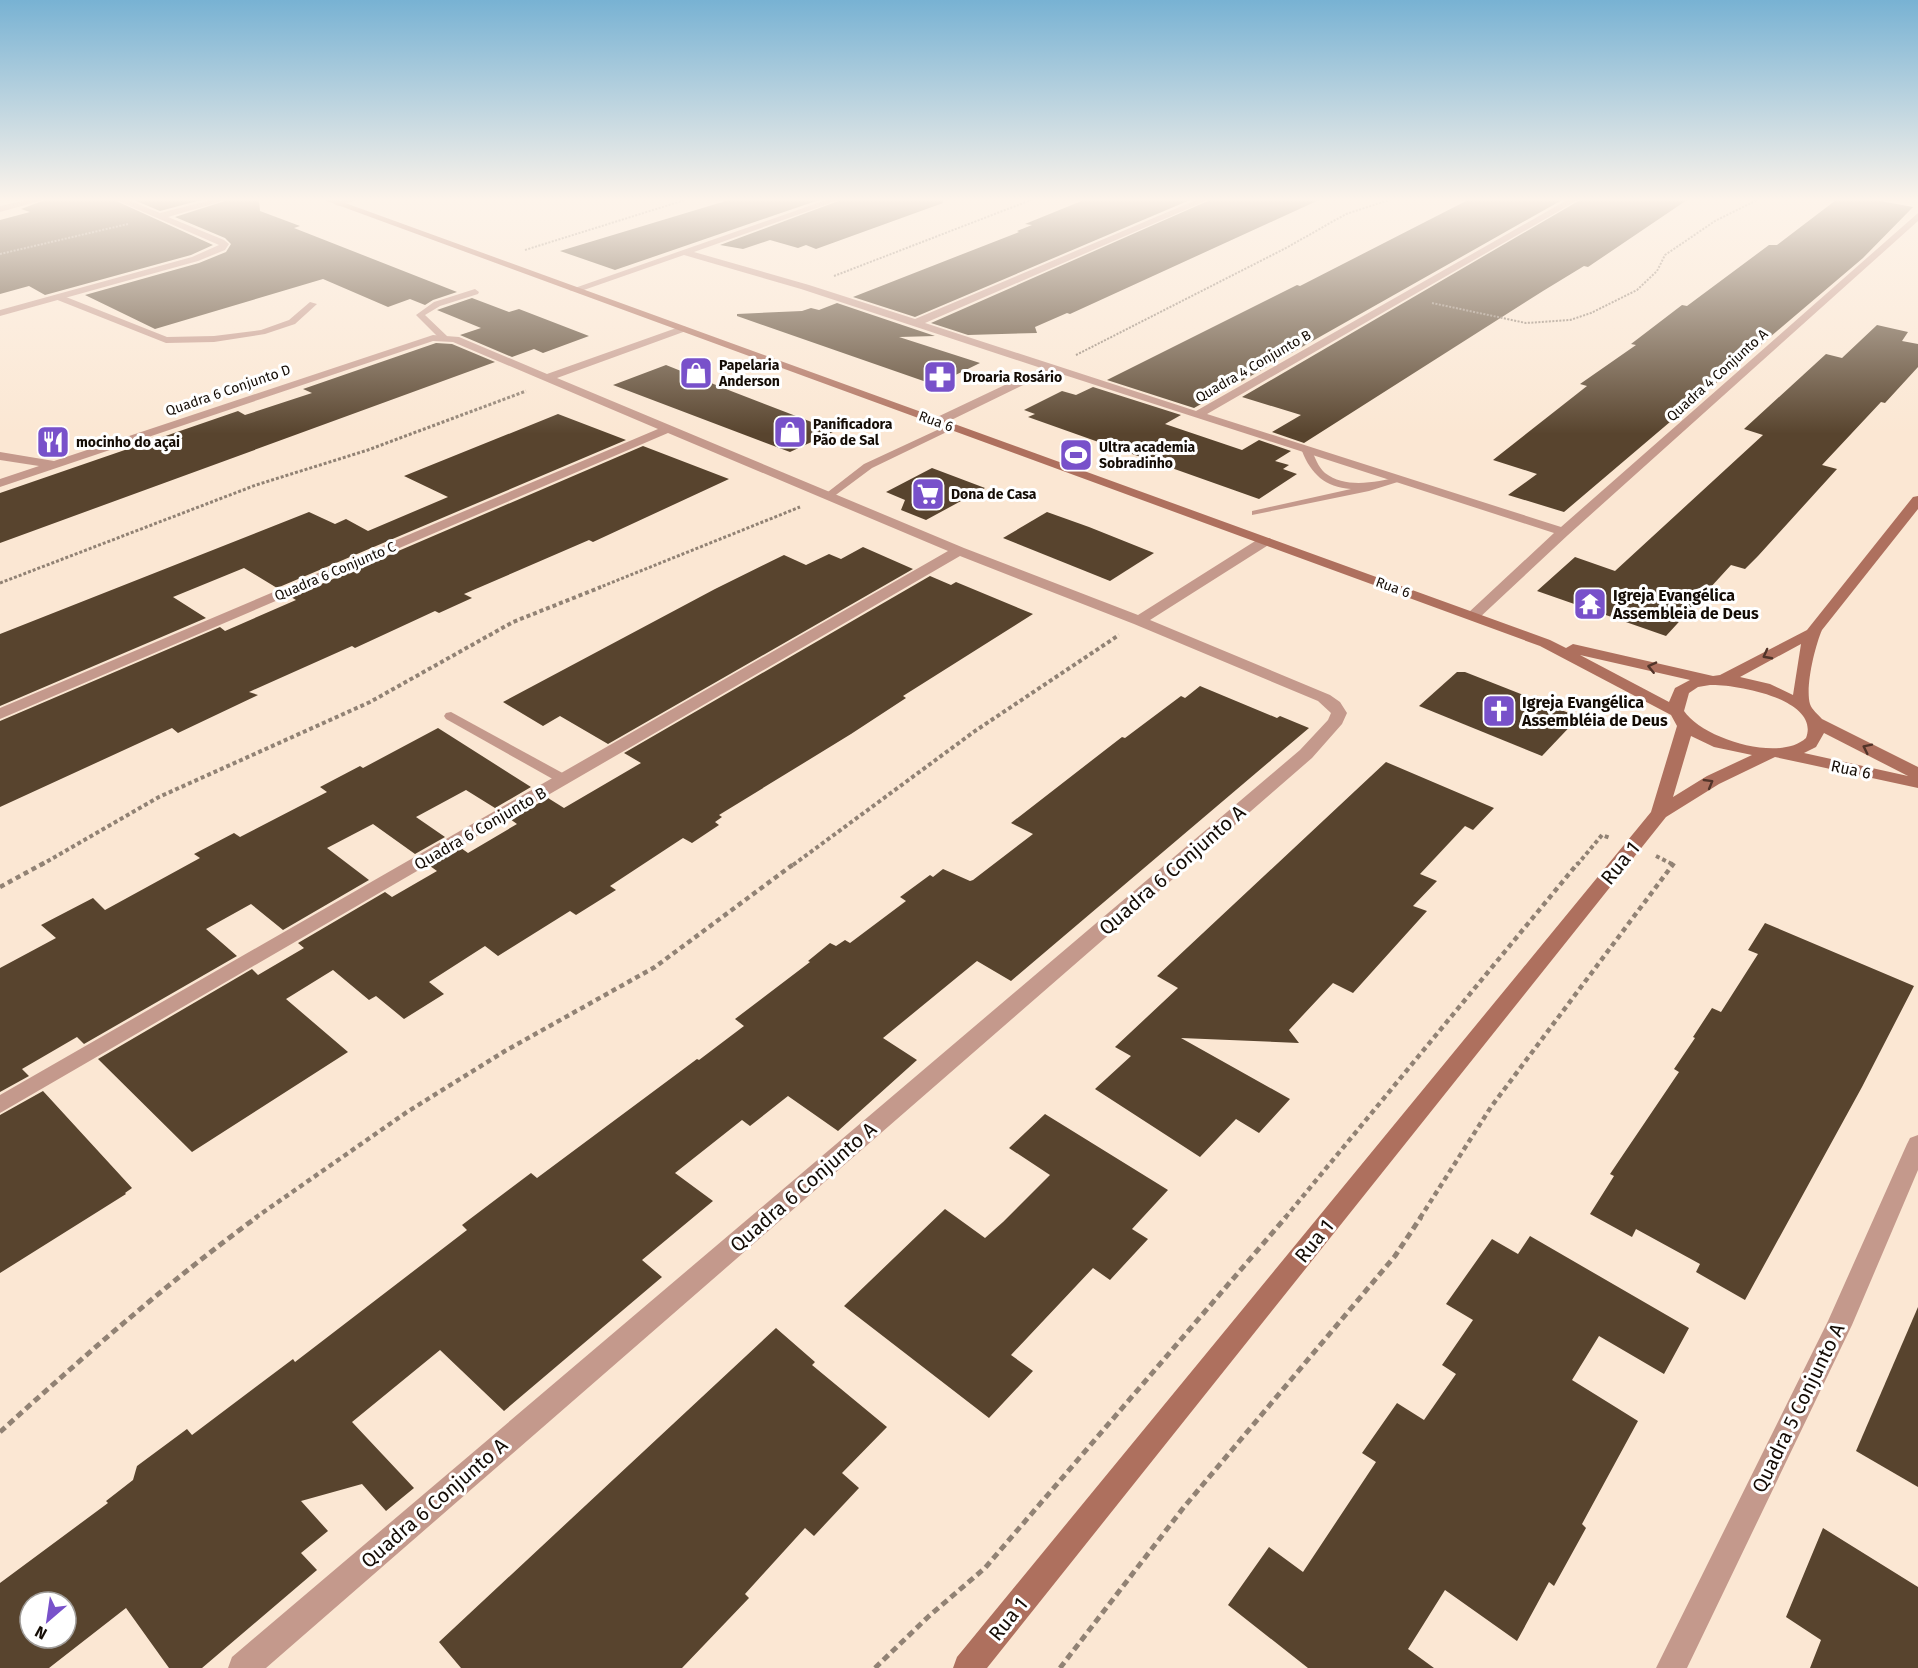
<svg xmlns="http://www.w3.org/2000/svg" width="1918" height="1668" font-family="'Fira Sans',sans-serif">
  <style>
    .building { fill: #58442e; fill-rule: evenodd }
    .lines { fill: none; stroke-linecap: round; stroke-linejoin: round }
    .path-far4 { stroke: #918274; stroke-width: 2; stroke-dasharray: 2 1.5; stroke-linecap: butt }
    .path-far3 { stroke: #918274; stroke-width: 3; stroke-dasharray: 3 2; stroke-linecap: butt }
    .path-far2 { stroke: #918274; stroke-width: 4; stroke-dasharray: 4 3; stroke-linecap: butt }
    .path-far1 { stroke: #918274; stroke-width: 4.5; stroke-dasharray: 5 4; stroke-linecap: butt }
    .path { stroke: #918274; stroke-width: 5; stroke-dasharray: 7 4.5; stroke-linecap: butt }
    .lane { fill: #c4998c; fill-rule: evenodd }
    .street { fill: #c4998c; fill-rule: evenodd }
    .secondary { fill: #ae705e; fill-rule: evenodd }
    .oneway { stroke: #523429 }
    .labels { text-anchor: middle; stroke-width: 6; stroke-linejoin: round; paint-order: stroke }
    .far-poi-label { font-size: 14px; font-weight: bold; fill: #140c05; stroke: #fff; text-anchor: start }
    .far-street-label { font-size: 14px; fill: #140c05; stroke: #fff }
    .poi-label { font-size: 16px; font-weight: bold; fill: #140c05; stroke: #fff; text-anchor: start }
    .street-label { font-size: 16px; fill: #140c05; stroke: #fff }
    .near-street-label { font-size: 20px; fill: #140c05; stroke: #fff }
  </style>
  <rect width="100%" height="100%" fill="#fbe7d3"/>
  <g class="building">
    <path d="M45,200H114L213,245L191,255L45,295L29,286L0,294V220L30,212L21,209Z"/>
    <path d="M134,200H201L160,211Z"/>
    <path d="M228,200H259L260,211L300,226L294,228L457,292L433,300L425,305L410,299L388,307L323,279L155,329L85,295L199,263L226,252L231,244L225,238L175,217Z"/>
    <path d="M729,200H819L615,270L560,251Z"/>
    <path d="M841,200H942L943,203L816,249L806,245L798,248L770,240L743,249L720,245Z"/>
    <path d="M1084,200H1190L915,317L853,297L1019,232L1017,231L1032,225L1025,224Z"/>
    <path d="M1210,200H1319L1070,314L1067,313L1035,327L1037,333L968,335L931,323Z"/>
    <path d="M1468,200H1562L1194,408L1107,380L1297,285L1300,286Z"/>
    <path d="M1580,200H1687L1588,267L1584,266L1543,291L1304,443L1272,432L1301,415L1242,397Z"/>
    <path d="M1836,200H1875L1913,207L1863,258L1564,512L1508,495L1537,474L1493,460L1587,386L1580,384L1636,345L1631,344L1682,305L1687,306L1769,245H1777Z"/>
    <path d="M472,298L509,312L519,309L589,336L543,353L534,349L512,357L460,335L481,328L437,310Z"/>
    <path d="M837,303L935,336L899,337L980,363L935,385L737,316V314L802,311L811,308L819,310Z"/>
    <path d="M1877,325L1908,332L1902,341L1918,344V367L1885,403L1881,402L1822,465L1837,469L1758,556L1745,569L1731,565L1666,636L1537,591L1575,557L1615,571L1763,435L1744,429L1826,354L1842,358Z"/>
    <path d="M436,343L452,344L495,362L0,543V493L238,411L245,415L312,393L303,389Z"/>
    <path d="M666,365L731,391L835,431L790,452L613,385Z"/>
    <path d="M1093,387L1181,415L1165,424L1242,450L1259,440L1291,451L1275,461L1289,465L1283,469L1297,474L1259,499L1028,417L1035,414L1024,410L1062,391L1076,395Z"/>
    <path d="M558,414L626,440L277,588L244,568L173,597L206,618L0,706V634L309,512L335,524L346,519L368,531L448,497L404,476Z"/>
    <path d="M643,446L729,479L593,542L589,540L464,594L472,598L439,613L435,611L355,648L352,646L249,692L258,695L178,733L172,728L0,807V721L220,627L225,631L296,600L291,597Z"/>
    <path d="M932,468L985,488L926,520L901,510L905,500L886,492Z"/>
    <path d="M1047,512L1089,527L1154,553L1110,581L1003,538Z"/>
    <path d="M863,547L913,569L608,744L560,716L543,726L503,702L715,589L784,555L806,565L829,554L841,559Z"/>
    <path d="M930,576L951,585L956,582L1033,614L903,696L906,698L851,734L719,815L722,817L715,822L719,825L692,843L683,838L610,886L616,890L576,915L570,911L498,956L485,946L429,982L444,994L404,1019L376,996L369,1000L333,970L286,999L348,1052L192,1152L98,1059L252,969L258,975L304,948L298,943L385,892L392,897L437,871L430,866L461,848L468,853L517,824L510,819L548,798L564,808L641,763L624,753Z"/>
    <path d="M1457,672H1465L1579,717L1542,756L1419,706Z"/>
    <path d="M1200,686L1277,718L1280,716L1309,728L1011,981L977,961L883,1038L917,1060L838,1131L788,1096L750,1126L742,1120L675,1173L713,1201L642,1260L662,1277L504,1411L440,1350L352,1422L414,1488L386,1511L362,1484L301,1501L328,1531L301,1553L317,1570L202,1668H169L126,1608L49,1668H0V1583L108,1503L106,1501L133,1480L137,1466L187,1429L192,1435L293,1359L295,1362L467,1230L462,1225L531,1173L537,1178L697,1059L699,1060L744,1026L735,1019L810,962L808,961L830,943L836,946L845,940L850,943L906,901L900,897L930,875L933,877L943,869L970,881L973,880L1033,834L1011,823L1122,737L1125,738L1181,696L1185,698ZM30,1602H66V1638H30Z"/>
    <path d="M438,728L531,787L495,808L466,790L416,817L445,837L415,854L373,824L327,848L369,880L283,930L251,904L206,929L237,956L84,1044L77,1037L22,1069L29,1076L0,1092V968L56,938L41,925L93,898L105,910L200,858L194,854L234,833L240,837L327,792L320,787L360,766L363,768Z"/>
    <path d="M1386,762L1494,808L1473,830L1465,826L1420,874L1437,881L1413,906L1427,911L1353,993L1333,983L1289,1030L1299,1043L1181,1038L1290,1099L1259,1133L1236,1119L1200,1157L1095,1089L1131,1056L1115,1047L1178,988L1157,976Z"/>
    <path d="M1765,923L1914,986L1862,1087L1745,1300L1696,1272L1700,1264L1636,1229L1632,1237L1590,1214L1614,1176L1610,1174L1679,1072L1674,1069L1695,1038L1693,1037L1712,1008L1721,1012L1758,954L1748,950Z"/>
    <path d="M43,1091L132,1188L125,1193L126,1194L0,1273V1115Z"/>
    <path d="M1045,1114L1168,1190L1132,1229L1148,1239L1110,1280L1093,1268L1011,1355L1033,1371L989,1418L844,1306L945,1209L985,1238L1003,1222L1050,1175L1009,1148Z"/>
    <path d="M1530,1236L1689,1328L1664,1374L1599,1336L1572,1380L1638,1421L1582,1524L1586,1528L1554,1586L1549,1582L1517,1641L1445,1590L1408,1649L1434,1668H1308L1228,1605L1269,1547L1303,1572L1376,1462L1362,1453L1397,1403L1424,1420L1456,1374L1442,1365L1473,1320L1446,1304L1492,1239L1518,1254Z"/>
    <path d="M1918,1307V1487L1856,1451Z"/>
    <path d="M776,1328L815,1362L812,1365L887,1427L842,1473L859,1488L814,1536L805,1528L745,1594L749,1598L682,1668H461L439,1642Z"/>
    <path d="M1823,1528L1918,1587V1668H1810L1821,1640L1786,1617Z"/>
  </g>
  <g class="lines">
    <g class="path-far4">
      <path d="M525,250L685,200"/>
      <path d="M0,254L128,224"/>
      <path d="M834,276L1031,200"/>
      <path d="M1432,303L1526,323L1570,320L1591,313L1637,290L1657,271L1665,255L1715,221L1757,200"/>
      <path d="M1076,355L1286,248L1346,214L1389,200"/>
    </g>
    <g class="path-far3">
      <path d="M0,583L256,485L368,450L526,391"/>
      <path d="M598,588L800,507"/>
    </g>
    <g class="path-far2">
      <path d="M1656,856L1674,865"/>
      <path d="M41,865L159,797L370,702L513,622L601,587"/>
      <path d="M793,865L975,731L1119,635"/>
      <path d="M1577,865L1602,835L1610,838"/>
    </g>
    <g class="path-far1">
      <path d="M0,887L44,863"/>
      <path d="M255,1218L407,1112L505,1051L655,967L795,863"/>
      <path d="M1285,1218L1578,863"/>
      <path d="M1420,1218L1491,1107L1674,863"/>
    </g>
    <g class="path">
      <path d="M0,1432C83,1357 167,1283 257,1217"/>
      <path d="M875,1668L929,1616L985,1568L1286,1217"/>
      <path d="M1060,1668L1184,1507L1395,1256L1421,1217"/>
    </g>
    <g class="lane">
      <path d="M344,200H357L338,206L334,204Z"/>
      <path d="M475,289L479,292L478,294L440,306L425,315L447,336V340H441L416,315L434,302Z"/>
      <path d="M55,295H61L167,337L214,336L261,330L289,320L310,302L317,304L295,324L265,334L214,342L166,343L55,299Z"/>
      <path d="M948,425L957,427L872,468L833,497H825L824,495L864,464Z"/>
      <path d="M1307,448L1311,449C1315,457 1318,467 1325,473C1346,489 1376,482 1399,477L1404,480L1369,491L1252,515V511L1351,489C1325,487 1311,474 1302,451Z"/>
      <path d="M451,712L568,776L570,779L563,783L558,782L446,719L444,716L446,713Z"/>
    </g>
    <g class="street">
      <path d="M27,200H43L0,212V206Z"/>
      <path d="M116,200H128L160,213L211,200H226L168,217L224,240L229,244L225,250L198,261L0,316V310L192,257L219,245Z"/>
      <path d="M826,200H839L694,252L809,285L915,319L1196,200H1208L925,323L1196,411L1567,200H1578L1207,414L1561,527L1918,213V221L1568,535L1478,619H1468L1466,616L1468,613L1554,533L1052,371L941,425H933V419L1041,368L801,289L684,255L578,292L569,290Z"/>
      <path d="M682,326L686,327V331L557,378L964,548L1138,615L1260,538H1270L1272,541L1270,544L1150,620L1330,695L1340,702L1347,713L1342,724L1312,758L266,1668H228L232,1657L1300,750L1328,720L1331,713L1318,701L1134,624L960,556L0,1113V1095L948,551L668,433L0,719V708L658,429L453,342L433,341L0,487V479L39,466L0,460V452L54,461L433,335L459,337L547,374Z"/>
      <path d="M1918,1135V1170L1852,1325L1687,1668H1656L1828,1321L1907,1144L1910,1138Z"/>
    </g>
    <path class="secondary" d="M324,200H337L1550,640L1566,648L1573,644L1713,676L1720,675L1807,630L1913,497L1918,496V509L1822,630C1815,646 1805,687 1810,704C1812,710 1818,714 1822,719L1918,767V788L1775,757L1719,784L1666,817L987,1668H953L957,1657L1651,812L1677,726L1671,715L1540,646ZM1801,644L1793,695L1770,684L1740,677ZM1580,655L1690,680L1675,688L1669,702ZM1710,685C1735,684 1821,699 1806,738C1779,763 1702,738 1684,711L1689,693L1698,687ZM1824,733L1908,776L1804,753L1816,747ZM1691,736L1714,747L1752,755L1707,776L1673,797Z"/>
  </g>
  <defs><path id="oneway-chevron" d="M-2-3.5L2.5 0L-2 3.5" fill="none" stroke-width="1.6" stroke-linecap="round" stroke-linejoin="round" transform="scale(1.5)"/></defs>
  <g class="oneway">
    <use href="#oneway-chevron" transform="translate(1767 655) rotate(152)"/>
    <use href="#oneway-chevron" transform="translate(1652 667) rotate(-167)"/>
    <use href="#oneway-chevron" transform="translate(1867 748) rotate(-154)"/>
    <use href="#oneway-chevron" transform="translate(1709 783) rotate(-30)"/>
  </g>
  <linearGradient id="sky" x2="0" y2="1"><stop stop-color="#78b2d3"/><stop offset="0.46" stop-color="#fdf4eb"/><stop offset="1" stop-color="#fdf4eb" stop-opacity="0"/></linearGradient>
  <rect width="1918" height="434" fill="url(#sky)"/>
  <defs>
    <symbol id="shop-square" viewBox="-11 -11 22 22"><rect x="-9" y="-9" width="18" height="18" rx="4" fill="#7851ca" stroke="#fff"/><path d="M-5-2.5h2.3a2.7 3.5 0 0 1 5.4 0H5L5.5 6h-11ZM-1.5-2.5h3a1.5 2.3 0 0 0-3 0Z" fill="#fff"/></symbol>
    <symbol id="pharmacy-square" viewBox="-11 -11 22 22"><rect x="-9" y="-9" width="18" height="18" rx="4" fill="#7851ca" stroke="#fff"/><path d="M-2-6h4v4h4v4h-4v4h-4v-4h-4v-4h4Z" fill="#fff"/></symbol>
    <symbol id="restaurant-square" viewBox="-11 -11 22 22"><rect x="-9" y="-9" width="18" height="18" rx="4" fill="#7851ca" stroke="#fff"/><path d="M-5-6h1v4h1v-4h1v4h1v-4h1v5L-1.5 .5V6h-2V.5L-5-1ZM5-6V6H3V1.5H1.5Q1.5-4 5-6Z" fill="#fff"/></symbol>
    <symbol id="stadium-square" viewBox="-11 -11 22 22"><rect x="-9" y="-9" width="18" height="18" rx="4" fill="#7851ca" stroke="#fff"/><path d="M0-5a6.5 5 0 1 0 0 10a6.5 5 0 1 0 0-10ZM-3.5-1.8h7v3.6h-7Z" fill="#fff"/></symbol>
    <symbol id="supermarket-square" viewBox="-11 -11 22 22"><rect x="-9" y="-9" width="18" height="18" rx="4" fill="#7851ca" stroke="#fff"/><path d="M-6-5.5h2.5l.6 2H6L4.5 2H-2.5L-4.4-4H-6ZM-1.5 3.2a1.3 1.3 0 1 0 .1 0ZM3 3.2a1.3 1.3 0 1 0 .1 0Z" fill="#fff"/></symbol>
    <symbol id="temple-square" viewBox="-11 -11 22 22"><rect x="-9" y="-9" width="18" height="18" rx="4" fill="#7851ca" stroke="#fff"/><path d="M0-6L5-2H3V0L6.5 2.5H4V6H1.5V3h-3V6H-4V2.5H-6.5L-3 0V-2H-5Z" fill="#fff"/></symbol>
    <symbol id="church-square" viewBox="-11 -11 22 22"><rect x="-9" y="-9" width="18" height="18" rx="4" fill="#7851ca" stroke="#fff"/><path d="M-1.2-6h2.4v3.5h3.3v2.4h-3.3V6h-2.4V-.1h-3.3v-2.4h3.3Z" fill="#fff"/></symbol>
  </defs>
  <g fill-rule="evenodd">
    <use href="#shop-square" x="677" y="354" width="38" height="38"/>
    <use href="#pharmacy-square" x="921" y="358" width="38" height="38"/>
    <use href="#shop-square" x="771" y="413" width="38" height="38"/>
    <use href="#restaurant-square" x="34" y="423" width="38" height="38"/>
    <use href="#stadium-square" x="1057" y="436" width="38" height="38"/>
    <use href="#supermarket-square" x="909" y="475" width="38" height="38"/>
    <use href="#temple-square" x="1571" y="585" width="38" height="38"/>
    <use href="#church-square" x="1480" y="692" width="38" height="38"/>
  </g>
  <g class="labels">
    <g class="far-poi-label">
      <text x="719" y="370">Papelaria<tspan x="719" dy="16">Anderson</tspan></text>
      <text x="963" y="382">Droaria Rosário</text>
      <text x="813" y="429">Panificadora<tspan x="813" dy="16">Pão de Sal</tspan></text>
      <text x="76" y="447">mocinho do açai</text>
      <text x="1099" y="452">Ultra academia<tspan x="1099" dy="16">Sobradinho</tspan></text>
      <text x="951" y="499">Dona de Casa</text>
    </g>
    <g class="far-street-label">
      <text transform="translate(1253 366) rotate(-30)" y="5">Quadra 4 Conjunto B</text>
      <text transform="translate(1717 375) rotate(-42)" y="5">Quadra 4 Conjunto A</text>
      <text transform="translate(228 390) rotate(-19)" y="5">Quadra 6 Conjunto D</text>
      <text transform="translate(936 421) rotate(20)" y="5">Rua 6</text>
      <text transform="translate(335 571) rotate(-23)" y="5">Quadra 6 Conjunto C</text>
      <text transform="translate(1393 587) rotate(20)" y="5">Rua 6</text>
    </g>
    <g class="poi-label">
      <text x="1613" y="601">Igreja Evangélica<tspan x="1613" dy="18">Assembleia de Deus</tspan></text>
      <text x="1522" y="708">Igreja Evangélica<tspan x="1522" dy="18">Assembléia de Deus</tspan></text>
    </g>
    <g class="street-label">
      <text transform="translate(1851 769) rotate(12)" y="6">Rua 6</text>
      <text transform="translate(480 828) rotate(-30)" y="6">Quadra 6 Conjunto B</text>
    </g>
    <g class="near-street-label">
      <text transform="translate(1620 863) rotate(-51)" y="7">Rua 1</text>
      <text transform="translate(1172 870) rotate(-41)" y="7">Quadra 6 Conjunto A</text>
      <text transform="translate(803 1187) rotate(-41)" y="7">Quadra 6 Conjunto A</text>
      <text transform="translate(1314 1241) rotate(-51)" y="7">Rua 1</text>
      <text transform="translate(1798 1408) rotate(-64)" y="7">Quadra 5 Conjunto A</text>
      <text transform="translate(434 1503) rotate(-41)" y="7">Quadra 6 Conjunto A</text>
      <text transform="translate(1008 1619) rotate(-51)" y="7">Rua 1</text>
    </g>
  </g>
  <g transform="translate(48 1620) rotate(209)"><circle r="28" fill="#ffffff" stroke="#a19e9b" stroke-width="1.5"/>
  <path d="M0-4.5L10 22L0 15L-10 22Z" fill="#7851ca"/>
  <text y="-9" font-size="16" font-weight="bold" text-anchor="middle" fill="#140c05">N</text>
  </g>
</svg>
